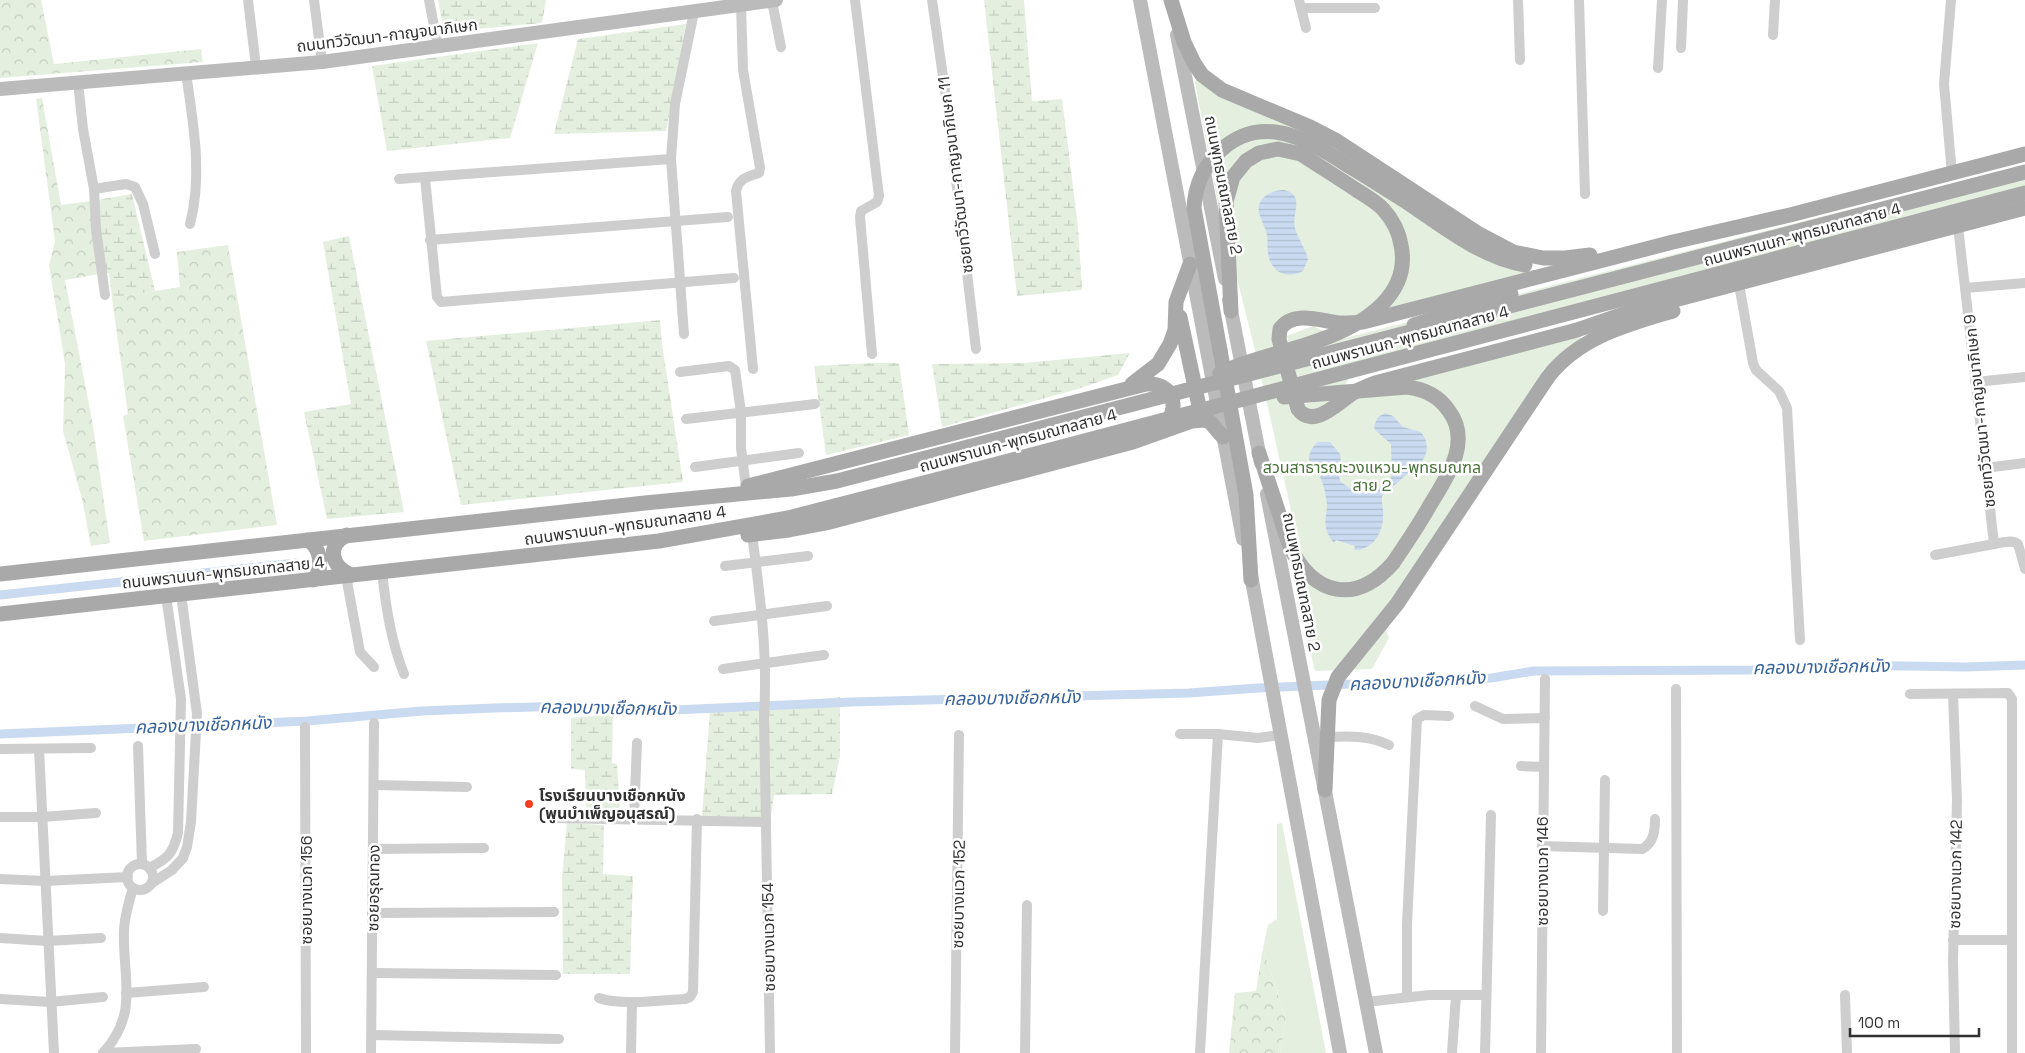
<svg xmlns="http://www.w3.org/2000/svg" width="2025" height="1053" font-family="'Space Grotesk','Noto Sans Thai',sans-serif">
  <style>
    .green { fill: #e4efdf }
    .forest { fill: url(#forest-crowns) }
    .wetland { fill: url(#wetland-marsh) }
    .water { fill: url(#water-rules) }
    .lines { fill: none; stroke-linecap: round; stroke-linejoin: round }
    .canal { stroke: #cadaf0; stroke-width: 9 }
    .street { stroke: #cecece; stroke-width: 10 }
    .secondary { stroke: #bbb; stroke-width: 14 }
    .primary { stroke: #a9a9a9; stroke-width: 15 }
    .primary-bridge { stroke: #a9a9a9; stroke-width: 15 }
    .poi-dot { fill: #f53e26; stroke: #fff; stroke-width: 2 }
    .labels { text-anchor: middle; stroke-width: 5; stroke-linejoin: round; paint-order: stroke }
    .street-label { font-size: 16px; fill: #313131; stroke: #fff }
    .park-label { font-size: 16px; fill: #497239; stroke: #fff }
    .poi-label { font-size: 16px; font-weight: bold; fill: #313131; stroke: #fff; text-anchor: start }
    .water-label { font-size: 18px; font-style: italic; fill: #36629d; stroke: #fff }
  </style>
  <defs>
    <pattern id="forest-crowns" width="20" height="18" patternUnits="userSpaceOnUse" patternTransform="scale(1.25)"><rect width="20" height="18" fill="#e4efdf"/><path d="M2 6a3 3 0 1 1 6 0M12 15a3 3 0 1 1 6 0" fill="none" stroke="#c4cdc0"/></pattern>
    <pattern id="wetland-marsh" width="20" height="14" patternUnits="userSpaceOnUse" patternTransform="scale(1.25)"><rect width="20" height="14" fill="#e4efdf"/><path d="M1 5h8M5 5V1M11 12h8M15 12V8" fill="none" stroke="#c4cdc0"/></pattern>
    <pattern id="water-rules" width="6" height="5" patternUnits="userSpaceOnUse" patternTransform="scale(1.25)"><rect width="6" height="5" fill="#cadaf0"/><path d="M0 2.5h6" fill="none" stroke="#aebcce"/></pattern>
  </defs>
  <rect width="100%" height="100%" fill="#fff"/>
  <g class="green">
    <path d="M1198,77L1308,133L1515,268L1542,271L1371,318L1279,322L1290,408L1579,334L1581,340L1544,369L1382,619L1389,638L1372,669L1315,671L1306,633L1312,632L1290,506L1255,350L1217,199L1195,82Z"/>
    <path d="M2025,165V201L1350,377L1343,388L1300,403L1287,336L1313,326L1341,339Z"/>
    <path d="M1282,823L1326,1053H1280L1286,1020L1263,948L1268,925L1277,919V824Z"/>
  </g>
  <g class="forest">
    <path d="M0,0H41L54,64L201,49L203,62L0,78Z"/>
    <path d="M42,98L61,205L91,201L100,274L65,280L92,420L110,543L91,546L82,499L63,431L65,364L49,265L55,241L36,99Z"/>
    <path d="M228,245L277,525L144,541L123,416L128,414L112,298L180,287L177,252Z"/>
    <path d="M1263,948L1286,1020L1280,1053H1229L1235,993L1256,991Z"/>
  </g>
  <g class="wetland">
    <path d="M438,0H546L542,23L444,32Z"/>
    <path d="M984,0H1024L1032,101L1062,99L1078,227L1082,290L1017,296Z"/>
    <path d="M686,24L666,131L554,134L578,39Z"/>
    <path d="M538,43L510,138L387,151L372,66Z"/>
    <path d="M132,194L155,291L112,298L109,273L100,274L91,201Z"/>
    <path d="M349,236L404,512L327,519L304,412L351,404L323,242Z"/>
    <path d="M660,320L662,344L683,482L461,505L426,341Z"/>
    <path d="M1130,353L1118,375L1078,389L942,427L932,364L1024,363Z"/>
    <path d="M872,363H899L909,435L826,455L814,366Z"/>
    <path d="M840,697V756L832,794L774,795L770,822L702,816L710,710Z"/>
    <path d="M613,714L612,763L617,764L620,813L586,811L585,770L571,769V718Z"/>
    <path d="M567,823L604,825L603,874L633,876L630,974H563L562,877Z"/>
  </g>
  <g class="water">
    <path d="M1284,190C1306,195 1291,214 1295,228C1298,239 1305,247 1308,259L1303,271C1287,280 1271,272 1268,254C1267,248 1268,241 1267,235C1265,227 1261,220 1259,213C1256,197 1272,190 1284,190Z"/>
    <path d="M1385,413L1393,416L1403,427L1421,432C1428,441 1429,452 1422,461L1382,496C1381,503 1384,510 1383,517C1383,533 1372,551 1354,550L1355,546L1336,540L1334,543C1318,523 1330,516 1326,498C1325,491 1323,482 1319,475C1316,469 1310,466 1309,459C1309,452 1313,446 1318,442H1330L1340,454L1341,462L1339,475L1340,481L1352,490L1368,493L1374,492L1389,481L1392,475L1391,444L1375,430L1374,426L1378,417Z"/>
  </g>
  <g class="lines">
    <g class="canal">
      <path d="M0,595L296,563"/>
      <path d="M0,734L307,721L422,711L495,708L566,706L651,711L852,702L1189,693L1258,688L1491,678L1534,671L1752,670L1845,665L1966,667L2025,665"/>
    </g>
    <g class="street">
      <path d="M248,0L256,67"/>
      <path d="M314,0L322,62"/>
      <path d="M429,0L438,47"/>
      <path d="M855,0L879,196L877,202L861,211L860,217L872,354"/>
      <path d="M932,0L947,104L976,349"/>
      <path d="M1299,0L1306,28"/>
      <path d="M1518,0L1520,60"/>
      <path d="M1579,0L1585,194"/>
      <path d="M1951,0L1944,84L1952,174"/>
      <path d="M772,1L781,47"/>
      <path d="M741,6L743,70L760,168L759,173C747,177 739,178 736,191L753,369"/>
      <path d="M1301,8H1375"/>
      <path d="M1773,35L1775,0"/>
      <path d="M1681,48L1683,0"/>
      <path d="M1658,68L1662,0"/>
      <path d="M186,73C193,122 203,175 190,224"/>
      <path d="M78,82L83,129L94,189L96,229L105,295"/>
      <path d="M425,178L437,297L441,302L734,278"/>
      <path d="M399,179L671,159"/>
      <path d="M94,189L126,184L135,187L143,204L155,254"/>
      <path d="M1958,226L1994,544C2002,543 2011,539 2018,544L2025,569"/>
      <path d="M430,240L728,217"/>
      <path d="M1965,288L2025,283"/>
      <path d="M1740,290L1753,363L1756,370L1779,391L1787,408L1800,640"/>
      <path d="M684,334L671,159L675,104L694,12"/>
      <path d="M680,372L729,366L735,370L741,412V448L746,487"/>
      <path d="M1975,382L2025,377"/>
      <path d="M686,419L815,404"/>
      <path d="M695,467L799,453"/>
      <path d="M1985,468L2025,463"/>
      <path d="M752,534C760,595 768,654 764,715L770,1053"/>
      <path d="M1935,555L1994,544"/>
      <path d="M725,566L808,556"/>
      <path d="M382,572C386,608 391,641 404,674"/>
      <path d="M346,576L360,652L374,667"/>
      <path d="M714,621L827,606"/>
      <path d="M723,669L824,655"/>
      <path d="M1676,689L1677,1053"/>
      <path d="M1910,694L2008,693L2012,699V1053"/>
      <path d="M1953,694L1957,800L1953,960L1955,1053"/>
      <path d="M1475,706L1503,719L1545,718"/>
      <path d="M305,727L306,1053"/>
      <path d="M1180,734H1218L1258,738L1280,735"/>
      <path d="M1327,737C1349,736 1368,735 1389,745"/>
      <path d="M138,746L142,864"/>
      <path d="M0,749L91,748"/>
      <path d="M39,749L54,1053"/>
      <path d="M1521,766L1544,767"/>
      <path d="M374,785L467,787"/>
      <path d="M0,817H42L96,813"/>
      <path d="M552,818L766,822"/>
      <path d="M634,818L637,743"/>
      <path d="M1542,846L1642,849C1654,843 1655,830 1655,819"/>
      <path d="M374,849L484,848"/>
      <circle cx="140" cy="877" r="13"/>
      <path d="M149,868C168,859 173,853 178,833L181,699L166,596"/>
      <path d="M0,879L45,881L128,877"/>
      <path d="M152,883L172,870L183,858L187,847L191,822L197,714L181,594"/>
      <path d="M1603,911L1605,780"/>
      <path d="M372,913L554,912"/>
      <path d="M0,938L47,941L101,938"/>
      <path d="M1953,940H2011"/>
      <path d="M373,973L556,975"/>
      <path d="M126,993L204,987"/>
      <path d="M1845,995L1847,1053"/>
      <path d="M1407,997V924L1417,719L1424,715L1449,716"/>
      <path d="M599,998C621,1006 661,1000 685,999L690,997L693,992L697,819"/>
      <path d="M0,999L50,1002L103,997"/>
      <path d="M1366,1002L1429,995H1486"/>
      <path d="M372,1035L559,1039"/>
      <path d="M103,1053C140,1013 122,977 124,929C125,914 129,901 133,888"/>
      <path d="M103,1053L196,1049"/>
      <path d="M371,1053L374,723"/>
      <path d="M631,1053L632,1003"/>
      <path d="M955,1053L959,735"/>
      <path d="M1025,1053L1027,905"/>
      <path d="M1200,1053L1218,734"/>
      <path d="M1452,1053L1456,995"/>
      <path d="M1485,1053L1491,815"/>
      <path d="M1541,1053L1545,679"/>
    </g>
    <g class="secondary">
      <path d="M1140,0L1243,539"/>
      <path d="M1177,35L1225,279"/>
      <path d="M0,89L322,62L776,0"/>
      <path d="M1229,300L1261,463"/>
      <path d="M1267,494L1376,1053"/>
      <path d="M1250,570L1340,1053"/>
    </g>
    <g class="primary">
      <path d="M1171,0L1184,42L1194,63L1202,75L1222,90L1310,127L1337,141L1479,234L1513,252L1543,258H1565L1590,255"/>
      <path d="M2025,154L1790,215L1673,242L1363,322C1355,323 1347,323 1339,323C1321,321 1293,310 1280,329L1279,339L1298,409C1313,430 1339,402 1353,393C1360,389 1367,386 1375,383L1577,330L1629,312L2025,208"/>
      <path d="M1402,199C1440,224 1479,257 1525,265"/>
      <path d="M1231,311L1226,202L1233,177L1246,161L1259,153L1278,149L1301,154"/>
      <path d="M1180,317L1199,406L1207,419"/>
      <path d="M1414,325L1511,294"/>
      <path d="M1220,350L1246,495L1251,580"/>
      <path d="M1132,384L1158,364L1170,344L1175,330L1176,302L1190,264"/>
      <path d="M1259,453L1290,547C1314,596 1356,605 1393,563"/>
      <path d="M748,486L1146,384C1173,382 1182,409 1163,426"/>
      <path d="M347,535C325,546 332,567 351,575"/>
      <path d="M748,535L789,530L826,523L1133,442L1192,421L1204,420L1210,422L1223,437"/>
      <path d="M307,540C321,546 324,569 313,580"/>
      <path d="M0,574L645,503L791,489L837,481L968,447"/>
      <path d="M0,614L659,541L788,518L974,470"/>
      <path d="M1325,790L1329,700L1338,677L1397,604L1548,377C1579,337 1626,325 1673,311"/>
    </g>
    <g class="primary-bridge">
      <path d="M1220,350L1194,208C1195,186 1203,167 1220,151C1261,112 1308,139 1347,165C1366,176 1384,188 1402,199"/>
      <path d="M1220,373C1255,357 1293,351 1328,337C1367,322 1411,293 1401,245C1399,232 1392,219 1383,209C1375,201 1364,195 1355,189C1337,177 1319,166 1301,154"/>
      <path d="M1284,397L1407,387C1424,389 1439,396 1449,411C1472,442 1447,477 1430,505C1419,525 1406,544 1393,563"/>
      <path d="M968,447L2025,172"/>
      <path d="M974,470L2025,193"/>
    </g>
  </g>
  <circle class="poi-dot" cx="529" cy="804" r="5"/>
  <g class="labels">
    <g class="street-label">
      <text transform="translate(387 35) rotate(-7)" y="6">ถนนทวีวัฒนา-กาญจนาภิเษก</text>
      <text transform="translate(955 175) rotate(-97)" y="6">ซอยทวีวัฒนา-กาญจนาภิเษก 11</text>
      <text transform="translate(1224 185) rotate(79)" y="6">ถนนพุทธมณฑลสาย 2</text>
      <text transform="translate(1802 234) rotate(-15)" y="6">ถนนพรานนก-พุทธมณฑลสาย 4</text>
      <text transform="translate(1410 337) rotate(-15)" y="6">ถนนพรานนก-พุทธมณฑลสาย 4</text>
      <text transform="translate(1979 411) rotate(-96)" y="6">ซอยทวีวัฒนา-กาญจนาภิเษก 9</text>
      <text transform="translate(1018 440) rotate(-15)" y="6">ถนนพรานนก-พุทธมณฑลสาย 4</text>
      <text transform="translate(625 525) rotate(-8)" y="6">ถนนพรานนก-พุทธมณฑลสาย 4</text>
      <text transform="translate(223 572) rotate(-6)" y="6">ถนนพรานนก-พุทธมณฑลสาย 4</text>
      <text transform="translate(1302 582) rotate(79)" y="6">ถนนพุทธมณฑลสาย 2</text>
      <text transform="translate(1542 871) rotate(-90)" y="6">ซอยบางแวก 146</text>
      <text transform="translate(1955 874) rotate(-89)" y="6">ซอยบางแวก 142</text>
      <text transform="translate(373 888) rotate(-89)" y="6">ซอยอรุณทอง</text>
      <text transform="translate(306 890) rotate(-90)" y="6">ซอยบางแวก 156</text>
      <text transform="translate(958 894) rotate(-89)" y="6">ซอยบางแวก 152</text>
      <text transform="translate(768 937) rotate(-91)" y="6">ซอยบางแวก 154</text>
    </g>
    <g class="park-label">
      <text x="1372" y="473">สวนสาธารณะวงแหวน-พุทธมณฑล<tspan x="1372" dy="18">สาย 2</tspan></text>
    </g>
    <g class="poi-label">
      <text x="539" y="801">โรงเรียนบางเชือกหนัง<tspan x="539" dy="18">(พูนบำเพ็ญอนุสรณ์)</tspan></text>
    </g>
    <g class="water-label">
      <text transform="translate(1821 667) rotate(-1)" y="6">คลองบางเชือกหนัง</text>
      <text transform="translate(1417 681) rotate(-3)" y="6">คลองบางเชือกหนัง</text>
      <text transform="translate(1012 698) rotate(-1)" y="6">คลองบางเชือกหนัง</text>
      <text transform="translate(608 708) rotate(1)" y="6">คลองบางเชือกหนัง</text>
      <text transform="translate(203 725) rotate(-2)" y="6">คลองบางเชือกหนัง</text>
    </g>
  </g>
  <path d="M1850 1028v8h129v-8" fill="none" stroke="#313131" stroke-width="2.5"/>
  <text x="1858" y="1028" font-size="15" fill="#313131" stroke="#ffffff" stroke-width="4" paint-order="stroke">100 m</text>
</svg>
